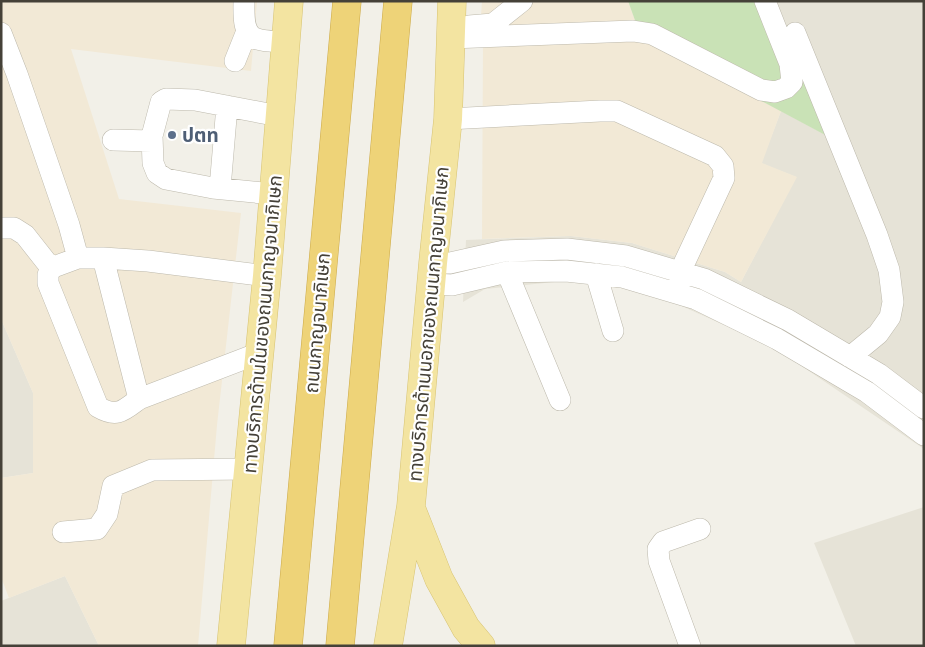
<svg xmlns="http://www.w3.org/2000/svg" width="925" height="647" viewBox="0 0 925 647" font-family="Signika,'Noto Sans Thai',sans-serif">
	<style>
		.residential { fill: #e6e3d7 }
		.commercial { fill: #f2e9d6 }
		.green { fill: #c9e2b6 }
		.lines { fill: none; stroke-linecap: round; stroke-linejoin: round }
		.minor-casing { stroke: #bdb9ac; stroke-width: 22 }
		.major-casing { stroke: #d7c372; stroke-width: 29 }
		.highway-casing { stroke: #ccaa49; stroke-width: 29 }
		.minor { stroke: #fff; stroke-width: 21 }
		.major { stroke: #f3e4a1; stroke-width: 28 }
		.highway { stroke: #eed378; stroke-width: 28 }
		.service-dot { fill: #5c6f8a; stroke: #fff; stroke-width: 2 }
		.labels { text-anchor: middle; stroke-width: 4.5; stroke-linejoin: round; paint-order: stroke }
		.service-label { font-size: 19px; font-weight: bold; fill: #4e5e75; stroke: #fff; text-anchor: start }
		.street-label { font-size: 19px; fill: #454138; stroke: #fff }
	</style>
	<rect width="100%" height="100%" fill="#f2f0e8"/>
	<path class="residential" d="M771,1H924V449L775,348L675,303L625,286L564,281L485,289L463,302L466,240L571,236L632,243L725,272L741,282L796,177L761,163L781,111L828,136Z
		M1,319L33,393V473L1,478Z
		M924,507V646H856L814,543Z
		M65,576L99,646H1V601Z"/>
	<path class="commercial" d="M1,1H257L251,71L71,49L119,199L241,213L217,425L198,646H99L65,576L9,598L1,577V478L33,473V393L1,319Z
		M482,1H628L637,26L480,30Z
		M641,37L781,111L762,163L797,177L741,282L725,272L632,243L571,236L482,239L483,40Z"/>
	<path class="green" d="M628,1H771L829,137L641,37Z"/>
	<g class="lines">
		<g class="minor-casing">
			<path id="minor" d="M244,1C244,14 242,35 257,39C266,42 276,41 285,42
				M469,26L493,24L522,1
				M1,33L17,74L69,225L78,258
				M795,33L877,235L889,270L893,302L890,317L878,334L850,357
				M451,38L633,31L652,34L761,90L775,92L786,88L792,82L790,64L765,1
				M235,61L247,31
				M448,119L600,111H617L715,156L723,166L724,178L680,272L677,285
				M113,140L152,141
				M220,188L227,106
				M273,194L213,188L166,179L157,173L153,163L152,136L161,102L166,99L195,100L279,116
				M1,228H14L25,235L51,268
				M103,258L139,399
				M433,263H450L504,251L567,249L626,256L680,272L704,279L788,320L879,374L924,408
				M507,272L560,400
				M596,274L613,331
				M432,284L452,285L507,272L566,271L622,277L696,299L777,339L867,392L924,435
				M259,353L139,399C123,411 117,418 98,407L48,283V275L51,268L78,258H103L148,261L267,276
				M63,532L97,529L107,514L113,486L152,470L249,469
				M690,646L659,561L658,549L663,542L700,529"/>
		</g>
		<g class="major-casing">
			<path id="major" d="M411,508L439,579L466,628L481,646
				M231,646L267,276L289,1
				M388,646L411,506L433,263L448,119L452,1"/>
		</g>
		<g class="highway-casing">
			<path id="highway" d="M288,646L347,1
				M340,646L398,1"/>
		</g>
		<use href="#minor" class="minor"/>
		<use href="#major" class="major"/>
		<use href="#highway" class="highway"/>
	</g>
	<circle class="service-dot" cx="172" cy="135" r="5"/>
	<g class="labels">
		<g class="service-label">
			<text x="182" y="142">ปตท</text>
		</g>
		<g class="street-label">
			<text transform="translate(317 323) rotate(-85)" y="7">ถนนกาญจนาภิเษก</text>
			<text transform="translate(262 324) rotate(-85)" y="7">ทางบริการด้านในของถนนกาญจนาภิเษก</text>
			<text transform="translate(428 324) rotate(-85)" y="7">ทางบริการด้านนอกของถนนกาญจนาภิเษก</text>
		</g>
	</g>
	<rect width="925" height="647" fill="none" stroke="#454138" stroke-width="5"/>
</svg>
